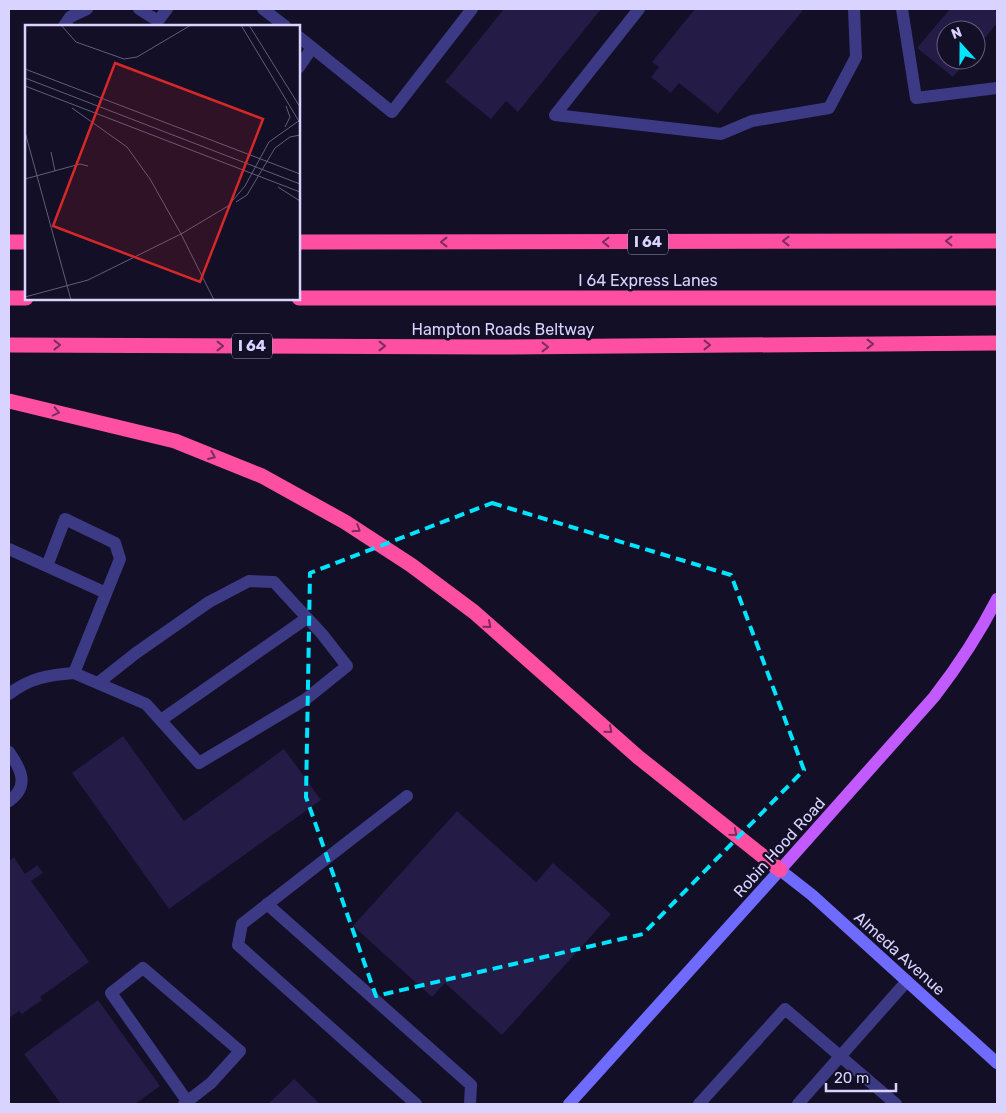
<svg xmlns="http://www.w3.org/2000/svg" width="1006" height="1113" viewBox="0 0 1006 1113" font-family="Rubik,sans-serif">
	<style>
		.building { fill: #241b47 }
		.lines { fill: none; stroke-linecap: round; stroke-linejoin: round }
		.lane { stroke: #3d3a85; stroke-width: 12 }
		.street { stroke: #3d3a85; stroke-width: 12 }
		.secondary { stroke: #6f6bff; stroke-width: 12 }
		.primary { stroke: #c25bff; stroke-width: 12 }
		.highway { stroke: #ff4fa3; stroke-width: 15 }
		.oneway { stroke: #7d2c5e }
		.marked { fill: none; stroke: #00e5ff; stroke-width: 4; stroke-dasharray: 10 6; stroke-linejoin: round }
		.labels { text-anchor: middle; stroke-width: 5; stroke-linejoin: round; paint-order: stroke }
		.shield { fill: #130f26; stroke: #9e99be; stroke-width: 1 }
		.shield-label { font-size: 15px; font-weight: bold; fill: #d9d4ff }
		.street-label { font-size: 16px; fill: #d9d4ff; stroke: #130f26 }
		.inset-road { fill: none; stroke: #625e7d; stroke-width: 1 }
		.view { fill: #d62828; fill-opacity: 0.15; stroke: #d62828; stroke-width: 2.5 }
		.inset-edge { fill: none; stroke: #d9d4ff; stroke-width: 2.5 }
	</style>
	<rect width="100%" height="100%" fill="#130f26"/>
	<path class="building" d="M504,9H601L518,112L506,101L491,119L445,82Z
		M695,9H804L718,114L679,83L671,93L651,77L659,67L652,62Z
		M950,9H993L997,12V23L976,49V30H946V60H967L953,77L917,48Z
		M123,736L184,821L284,749L321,800L169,909L72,773Z
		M457,811L536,882L553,863L611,914L502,1035L445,983L432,997L353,926Z
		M14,857L25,874L37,865L43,873L31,881L89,962L40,997L42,1000L22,1014L19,1011L9,1018V861Z
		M98,1000L160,1086L135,1104H61L24,1054Z
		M294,1079L320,1104H268Z"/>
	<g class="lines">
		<path class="lane" d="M139,9L158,21L167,9
			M263,9L285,26
			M639,9L555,115L721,134L752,121L829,108L856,57L854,9
			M902,9L916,98L997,88
			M64,26L70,17L87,9
			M299,37L392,112L472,9
			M299,67L312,48
			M9,549L106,593
			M47,566L65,519L115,543L120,559L74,673L146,704L199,763L306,699L347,666L322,634L274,582L249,581L209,602L136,653L98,683
			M161,720L307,618
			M9,752C21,769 30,786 9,801
			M407,796L242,924L238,945L416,1104
			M267,904L471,1085L470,1104
			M184,1104L211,1083L240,1051L143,968L111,993L187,1101
			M699,1104L785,1009L896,1104
			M798,1104L907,981"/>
		<path class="street" d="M9,694C30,678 48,675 74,673"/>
		<path class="secondary" d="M569,1104L780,870L812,895L997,1063"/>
		<path class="primary" d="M780,870L934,697C958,666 979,634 997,599"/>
		<path class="highway" d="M9,242H26
			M299,242L997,241
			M9,298H26
			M299,298H997
			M9,345L496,347L997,343
			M9,401L175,441L262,476L345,522L411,565L474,612L638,757L780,870"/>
	</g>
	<defs><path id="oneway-chevron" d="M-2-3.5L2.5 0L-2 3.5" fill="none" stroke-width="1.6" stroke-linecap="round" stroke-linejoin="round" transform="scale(1.25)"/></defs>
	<g class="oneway">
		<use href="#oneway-chevron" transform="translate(786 241) rotate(180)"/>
		<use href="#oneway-chevron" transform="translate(949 241) rotate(180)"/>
		<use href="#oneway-chevron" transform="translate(444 242) rotate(180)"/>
		<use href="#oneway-chevron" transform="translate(606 242) rotate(180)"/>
		<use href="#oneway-chevron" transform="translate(870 344)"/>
		<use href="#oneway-chevron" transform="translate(57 345)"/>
		<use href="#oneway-chevron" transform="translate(707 345)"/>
		<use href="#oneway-chevron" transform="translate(220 346)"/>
		<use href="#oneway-chevron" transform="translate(382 346)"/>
		<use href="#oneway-chevron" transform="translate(545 347)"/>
		<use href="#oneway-chevron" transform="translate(56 412) rotate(13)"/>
		<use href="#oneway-chevron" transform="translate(212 456) rotate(23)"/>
		<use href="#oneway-chevron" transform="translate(357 529) rotate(33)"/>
		<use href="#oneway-chevron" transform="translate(488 625) rotate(41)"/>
		<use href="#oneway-chevron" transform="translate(609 730) rotate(41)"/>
		<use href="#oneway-chevron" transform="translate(734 833) rotate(39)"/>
	</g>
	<path class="marked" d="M492,503L731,575L804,770L643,934L376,996L306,797L310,573Z"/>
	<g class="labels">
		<g class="shield">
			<rect x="628" y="229.5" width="40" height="25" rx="4"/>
			<rect x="232" y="333.5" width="40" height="25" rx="4"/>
		</g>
		<g class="shield-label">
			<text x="648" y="247">I 64</text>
			<text x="252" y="351">I 64</text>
		</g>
		<g class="street-label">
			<text x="648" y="286">I 64 Express Lanes</text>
			<text x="503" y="335">Hampton Roads Beltway</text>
			<text transform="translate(779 847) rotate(-48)" y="6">Robin Hood Road</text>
			<text transform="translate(900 953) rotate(42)" y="6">Almeda Avenue</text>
		</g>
	</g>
	<g transform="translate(25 25)">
		<rect width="275" height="275" fill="#130f26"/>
		<path class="inset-road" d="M36,0L51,17L99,34L112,32L166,0M216,0L275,98M224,0L275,82M0,44L275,149M0,53L275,159M0,61L275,167M47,83L102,122L125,154L156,209M260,102L265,92L261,81M0,107L46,275M26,127L30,146M0,154L55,139L63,141M253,162L275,176M211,177L222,170L250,123L265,112L275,110M156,209L203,181L220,161L244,117L275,95M0,272L63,255L156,209L189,275"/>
		<path class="view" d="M90,38L238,94L175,257L28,201Z"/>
		<rect width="275" height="275" class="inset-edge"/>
	</g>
	<rect width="1006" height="1113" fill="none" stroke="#d9d4ff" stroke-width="20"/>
	<g transform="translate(961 45) rotate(339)"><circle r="24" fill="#130f26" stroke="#625e7d"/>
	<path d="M0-4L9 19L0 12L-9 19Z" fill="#00e5ff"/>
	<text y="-8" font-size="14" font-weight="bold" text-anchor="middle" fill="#d9d4ff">N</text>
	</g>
	<path d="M826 1083v8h70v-8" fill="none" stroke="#d9d4ff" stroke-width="2.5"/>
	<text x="834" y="1083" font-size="15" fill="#d9d4ff" stroke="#130f26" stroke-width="4" paint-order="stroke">20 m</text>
</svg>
